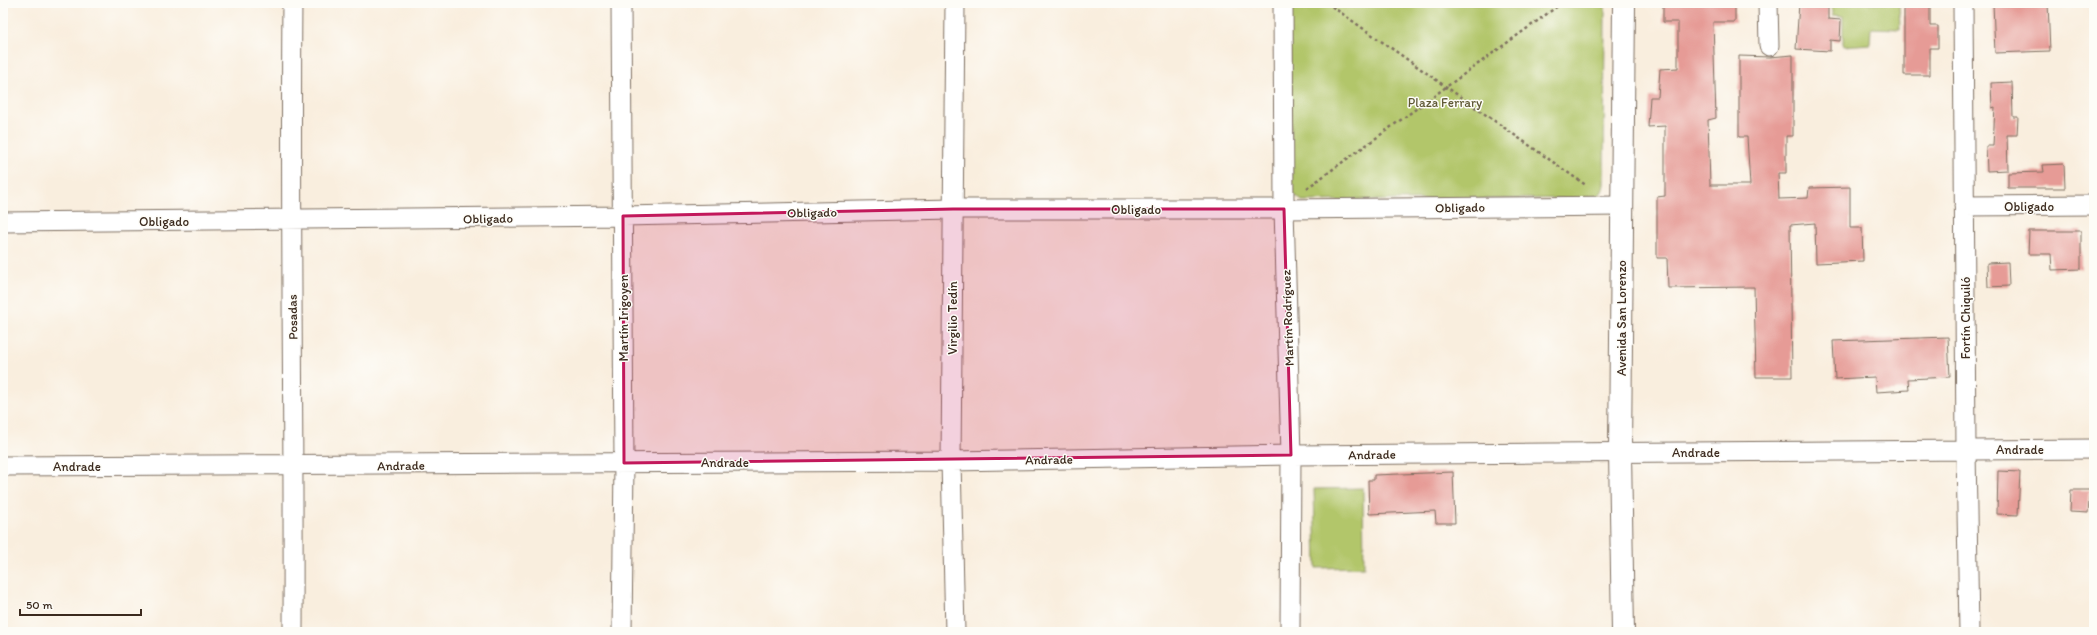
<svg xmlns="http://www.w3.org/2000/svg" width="2097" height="635" viewBox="0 0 2097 635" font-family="Itim,sans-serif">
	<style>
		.green { fill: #b2c66a; stroke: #767844 }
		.building { fill: #e69b96 }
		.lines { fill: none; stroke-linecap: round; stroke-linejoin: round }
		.minor-casing { stroke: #7e6f61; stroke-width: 21 }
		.major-casing { stroke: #7e6f61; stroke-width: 24 }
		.path { stroke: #7e6f61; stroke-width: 2.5; stroke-dasharray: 3 3; stroke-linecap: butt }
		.minor { stroke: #fff; stroke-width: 19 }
		.major { stroke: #fff; stroke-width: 22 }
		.marked { fill: #c2185b; fill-opacity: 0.2; stroke: #c2185b; stroke-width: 3; stroke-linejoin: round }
		.labels { text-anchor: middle; stroke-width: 3; stroke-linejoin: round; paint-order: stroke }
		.park-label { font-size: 13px; fill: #5f5935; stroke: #fdfcf7 }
		.street-label { font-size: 13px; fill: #3b2a1e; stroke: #fdfcf7 }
	</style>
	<rect width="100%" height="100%" fill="#fdfcf7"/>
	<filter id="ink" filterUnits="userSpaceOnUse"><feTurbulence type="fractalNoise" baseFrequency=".025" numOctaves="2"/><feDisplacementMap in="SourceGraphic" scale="8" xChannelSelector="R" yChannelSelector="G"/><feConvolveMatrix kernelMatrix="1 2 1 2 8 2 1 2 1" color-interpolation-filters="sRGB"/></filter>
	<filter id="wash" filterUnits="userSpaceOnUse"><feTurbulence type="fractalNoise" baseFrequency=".012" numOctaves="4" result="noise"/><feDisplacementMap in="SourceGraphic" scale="16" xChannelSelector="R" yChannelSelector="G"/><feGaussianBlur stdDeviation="0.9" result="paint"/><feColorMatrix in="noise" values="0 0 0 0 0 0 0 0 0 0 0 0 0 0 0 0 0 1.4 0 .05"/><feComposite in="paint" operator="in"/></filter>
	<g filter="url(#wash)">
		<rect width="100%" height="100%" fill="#f9eede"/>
		<path class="green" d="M1289,3H1605L1604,184C1603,191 1601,195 1594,198L1302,201L1292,193Z
			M1832,3H1899L1900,29L1871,28L1870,44L1843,46V16L1832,15Z
			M1363,488L1364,567L1316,568L1314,489Z"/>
		<g id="blocks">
			<path class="building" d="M1663,3H1735V22H1713L1716,118L1708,120L1710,185H1750L1747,137H1739V56L1770,57L1793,55V136H1786V173H1778L1779,199L1808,198L1809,188L1850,187V228H1862L1863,261L1816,263L1815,223L1790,225L1792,377H1756L1754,287L1668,288L1667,258H1657V197L1665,196V126L1648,127L1650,97H1658L1660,69L1678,68V22H1663Z
				M1799,3L1828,4V19L1841,20L1840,41L1830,40V51L1796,49Z
				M1904,3H1930V26H1938V48H1930V75H1904Z
				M1993,3H2048L2050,51L1995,53Z
				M2012,82L2013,117H2018L2017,135H2007L2008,170L1987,171L1986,146H1993L1995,107L1992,108L1991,83Z
				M2064,164L2065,188H2008V173L2044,172L2043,165Z
				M2029,231H2081V269L2052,270L2051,254H2028Z
				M2008,262L2009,286L1988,287L1987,263Z
				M1948,337L1950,377L1908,379L1909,390L1876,392L1875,377L1835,379L1833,341Z
				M1998,471L2020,472L2018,515L1997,514Z
				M1453,472L1455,523H1436L1435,511L1369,514L1368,480H1374V475Z
				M2071,490H2090L2088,513L2070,512Z"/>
		</g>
	</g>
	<g filter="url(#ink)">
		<use href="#blocks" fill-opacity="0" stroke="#7e6f61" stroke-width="1"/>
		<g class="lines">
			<g class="minor-casing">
				<path id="minor" d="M292,3C290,213 294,422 293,632
					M621,3L624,463L622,632
					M955,3L951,461L955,632
					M1283,3L1284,209L1291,455L1290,632
					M1768,3L1769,46
					M1963,3L1966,450L1969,632
					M1964,206L2094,205
					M3,222L623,216L953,209H1284L1621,206
					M3,466L951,461L1291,455L2094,449"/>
			</g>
			<g class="major-casing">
				<path id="major" d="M1623,632L1620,452L1624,3"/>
			</g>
			<path class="path" d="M1327,3L1587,186
				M1307,188L1562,3"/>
			<use href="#minor" class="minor"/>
			<use href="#major" class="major"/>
		</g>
	</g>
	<path class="marked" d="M953,209H1284L1291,455L624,463L623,216Z"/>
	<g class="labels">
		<g class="park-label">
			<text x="1445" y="107">Plaza Ferrary</text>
		</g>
		<g class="street-label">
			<text x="2029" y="211">Obligado</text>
			<text transform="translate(1460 207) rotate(-1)" y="5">Obligado</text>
			<text x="1136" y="214">Obligado</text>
			<text transform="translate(812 212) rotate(-1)" y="5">Obligado</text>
			<text transform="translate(488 218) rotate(-1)" y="5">Obligado</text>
			<text x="164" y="226">Obligado</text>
			<text transform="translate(292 317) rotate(-91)" y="5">Posadas</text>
			<text transform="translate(623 318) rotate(-90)" y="5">Martín Irigoyen</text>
			<text transform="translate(952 318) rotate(-90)" y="5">Virgilio Tedín</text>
			<text transform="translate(1287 318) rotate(-92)" y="5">Martín Rodríguez</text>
			<text transform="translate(1621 318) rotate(-90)" y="5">Avenida San Lorenzo</text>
			<text transform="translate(1965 318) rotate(-90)" y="5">Fortín Chiquiló</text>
			<text x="2020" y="454">Andrade</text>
			<text x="1696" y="457">Andrade</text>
			<text transform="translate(1372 454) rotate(-1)" y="5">Andrade</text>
			<text transform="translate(1049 459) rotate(-1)" y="5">Andrade</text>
			<text x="725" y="467">Andrade</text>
			<text transform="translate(401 465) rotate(-1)" y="5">Andrade</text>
			<text x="77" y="471">Andrade</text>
		</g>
	</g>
	<rect width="2097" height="635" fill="none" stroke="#fdfcf7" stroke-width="16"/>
	<path d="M20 609v6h121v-6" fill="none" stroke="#3b2a1e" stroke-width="2"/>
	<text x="26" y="609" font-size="12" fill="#3b2a1e" stroke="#fdfcf7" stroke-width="3" paint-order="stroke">50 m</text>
</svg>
